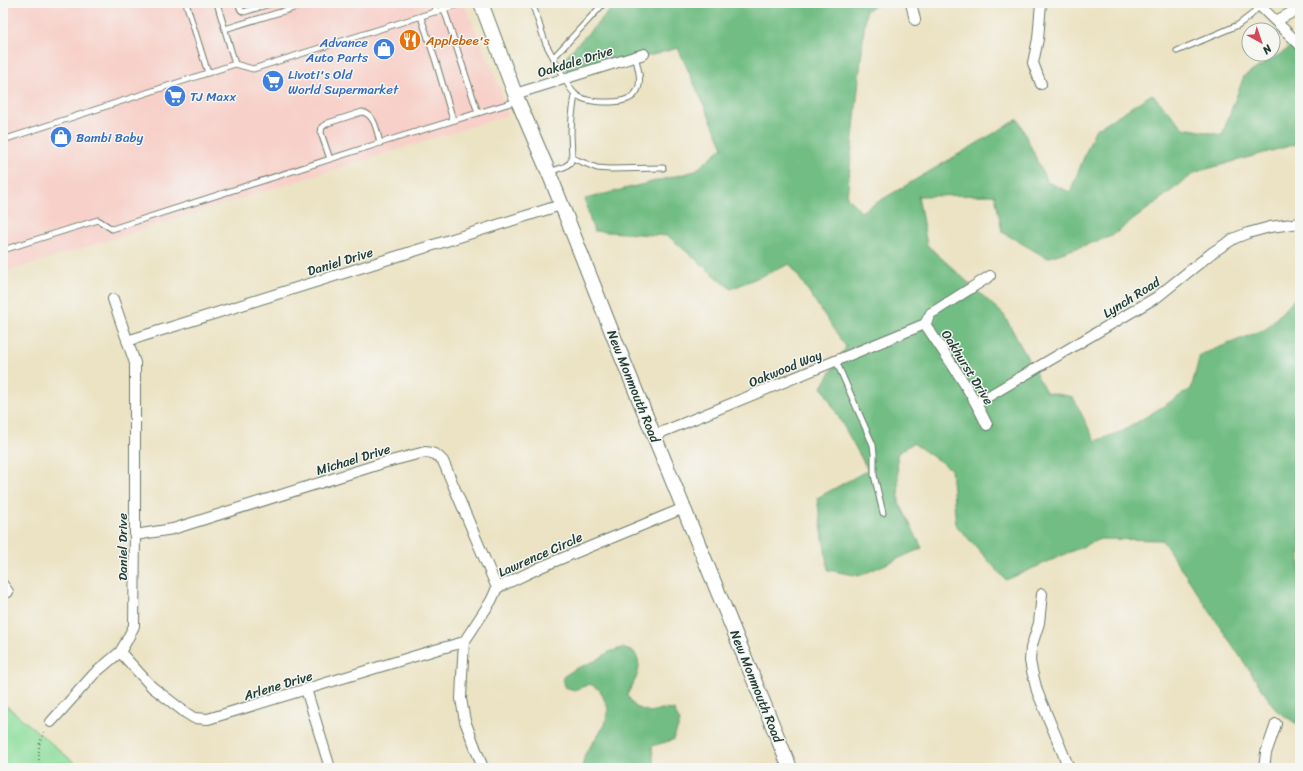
<svg xmlns="http://www.w3.org/2000/svg" width="1303" height="771" viewBox="0 0 1303 771" font-family="Sriracha,sans-serif">
	<style>
		.built { fill: #f7d0c9 }
		.green { fill: #8ede9d; stroke: #568e68 }
		.forest { fill: #72bd84; stroke: #487d5c }
		.lines { fill: none; stroke-linecap: round; stroke-linejoin: round }
		.service-casing { stroke: #677766; stroke-width: 7 }
		.minor-casing { stroke: #677766; stroke-width: 12 }
		.secondary-casing { stroke: #677766; stroke-width: 16 }
		.path { stroke: #677766; stroke-width: 2; stroke-dasharray: 1 3; stroke-linecap: butt }
		.service { stroke: #fff; stroke-width: 5 }
		.minor { stroke: #fff; stroke-width: 10 }
		.secondary { stroke: #fff; stroke-width: 14 }
		.labels { text-anchor: middle; stroke-width: 3; stroke-linejoin: round; paint-order: stroke }
		.food-label { font-size: 13px; fill: #c56008; stroke: #f6f6f2; text-anchor: start }
		.shop-label { font-size: 13px; fill: #366cbe; stroke: #f6f6f2; text-anchor: start }
		.street-label { font-size: 13px; fill: #1f3d34; stroke: #f6f6f2 }
	</style>
	<rect width="100%" height="100%" fill="#f6f6f2"/>
	<filter id="ink" filterUnits="userSpaceOnUse"><feTurbulence type="fractalNoise" baseFrequency=".025" numOctaves="2"/><feDisplacementMap in="SourceGraphic" scale="8" xChannelSelector="R" yChannelSelector="G"/><feConvolveMatrix kernelMatrix="1 2 1 2 8 2 1 2 1" color-interpolation-filters="sRGB"/></filter>
	<filter id="wash" filterUnits="userSpaceOnUse"><feTurbulence type="fractalNoise" baseFrequency=".012" numOctaves="4" result="noise"/><feDisplacementMap in="SourceGraphic" scale="16" xChannelSelector="R" yChannelSelector="G"/><feGaussianBlur stdDeviation="0.9" result="paint"/><feColorMatrix in="noise" values="0 0 0 0 0 0 0 0 0 0 0 0 0 0 0 0 0 1.4 0 .05"/><feComposite in="paint" operator="in"/></filter>
	<g filter="url(#wash)">
		<rect width="100%" height="100%" fill="#ece3c4"/>
		<path class="built" d="M3,3H464L501,90V96L509,115L3,273Z"/>
		<path class="green" d="M3,703L81,768H3Z"/>
		<path class="forest" d="M617,3H883L866,10L847,197L861,212L1018,119L1047,182L1070,192L1095,130L1152,94L1184,128L1222,135L1244,76L1285,51L1300,36V143L1196,172L1112,236L1047,258L1002,232L995,195L918,196L927,245L1004,315L1046,392L1073,397L1095,441L1123,431L1191,389L1200,355L1266,329L1297,296L1300,299V726L1276,710L1162,540L1100,539L1006,580L956,525L951,469L913,443L897,454L899,502L922,548L859,576L828,570L817,498L868,470L822,387L846,347L790,264L731,289L668,236L594,231L591,223L585,199L695,171L723,147L678,48L567,78L565,57Z
			M622,648L634,652C645,669 635,679 627,695L635,707L650,712L662,709L674,710L680,722L673,740L652,746L654,768H582L585,754L605,725L608,708L600,690L590,684L574,690L565,687L563,677L575,669L597,660L609,652Z"/>
	</g>
	<g filter="url(#ink)">
		<g class="lines">
			<g class="service-casing">
				<path id="service" d="M186,3L208,73
					M238,3L241,10L244,12L273,3
					M433,3L436,12
					M532,3C537,16 541,31 546,44C550,52 555,60 559,68C563,75 569,89 575,94C586,104 624,105 634,95C644,85 638,68 635,56
					M444,9L478,113
					M421,17L436,62L453,120
					M225,29L310,3
					M1177,51L1238,25L1251,15L1260,5
					M554,57L604,3
					M235,64L253,69L463,3
					M3,140L235,64L217,3
					M572,158L597,168L609,169L663,168
					M330,159L321,133L322,127L328,123L362,112C375,114 377,132 380,143
					M549,172L564,167L570,163L572,158L571,133L572,116L575,94
					M3,250L98,220L112,229L380,143L517,101
					M836,361L873,445L874,454V475L883,513"/>
			</g>
			<g class="minor-casing">
				<path id="minor" d="M911,3L915,20
					M1041,3L1038,39L1033,63L1041,84
					M1257,3L1300,45
					M1276,21L1300,8
					M515,94L644,54
					M925,324C947,357 970,389 987,425
					M925,324L931,313L935,311L990,276
					M127,341L561,205
					M977,403L1157,297L1213,252L1235,238L1248,233L1270,227L1300,223
					M655,435L925,324
					M135,535L173,529L383,463L425,452C433,452 438,455 443,461L497,588
					M3,585L8,592
					M1042,594L1039,623L1031,648L1030,661L1032,671L1037,691L1069,768
					M120,652L152,687L186,713L194,718L208,719L435,650L464,642
					M306,689L330,768
					M51,722L94,674L120,652L126,642L134,626L135,535V363L113,299
					M483,768L465,721L461,699L462,676L464,642L491,601L497,588L541,567L684,508
					M1264,768L1266,753L1276,724"/>
			</g>
			<g class="secondary-casing">
				<path id="secondary" d="M481,3L515,94L551,178L619,350L790,768"/>
			</g>
			<path class="path" d="M39,768V745L45,730"/>
			<use href="#service" class="service"/>
			<use href="#minor" class="minor"/>
			<use href="#secondary" class="secondary"/>
		</g>
	</g>
	<defs>
		<g id="restaurant-disc" transform="scale(1.15)"><circle r="9.5" fill="#e8710a" stroke="#f6f6f2"/><path d="M-5-6h1v4h1v-4h1v4h1v-4h1v5L-1.5 .5V6h-2V.5L-5-1ZM5-6V6H3V1.5H1.5Q1.5-4 5-6Z" fill="#fff"/></g>
		<g id="shop-disc" transform="scale(1.15)"><circle r="9.5" fill="#3f7fe0" stroke="#f6f6f2"/><path d="M-5-2.5h2.3a2.7 3.5 0 0 1 5.4 0H5L5.5 6h-11ZM-1.5-2.5h3a1.5 2.3 0 0 0-3 0Z" fill="#fff"/></g>
		<g id="supermarket-disc" transform="scale(1.15)"><circle r="9.5" fill="#3f7fe0" stroke="#f6f6f2"/><path d="M-6-5.5h2.5l.6 2H6L4.5 2H-2.5L-4.4-4H-6ZM-1.5 3.2a1.3 1.3 0 1 0 .1 0ZM3 3.2a1.3 1.3 0 1 0 .1 0Z" fill="#fff"/></g>
	</defs>
	<g fill-rule="evenodd">
		<use href="#restaurant-disc" x="410" y="40"/>
		<use href="#shop-disc" x="384" y="49"/>
		<use href="#supermarket-disc" x="273" y="81"/>
		<use href="#supermarket-disc" x="175" y="96"/>
		<use href="#shop-disc" x="61" y="137"/>
	</g>
	<g class="labels">
		<g class="food-label">
			<text x="426" y="45">Applebee's</text>
		</g>
		<g class="shop-label">
			<text x="368" y="47" text-anchor="end">Advance<tspan x="368" dy="15">Auto Parts</tspan></text>
			<text x="288" y="79">Livoti's Old<tspan x="288" dy="15">World Supermarket</tspan></text>
			<text x="190" y="101">TJ Maxx</text>
			<text x="76" y="142">Bambi Baby</text>
		</g>
		<g class="street-label">
			<text transform="translate(575 61) rotate(-17)" y="5">Oakdale Drive</text>
			<text transform="translate(340 261) rotate(-17)" y="5">Daniel Drive</text>
			<text transform="translate(1131 297) rotate(-32)" y="5">Lynch Road</text>
			<text transform="translate(968 367) rotate(58)" y="5">Oakhurst Drive</text>
			<text transform="translate(785 368) rotate(-22)" y="5">Oakwood Way</text>
			<text transform="translate(634 386) rotate(68)" y="5">New Monmouth Road</text>
			<text transform="translate(353 459) rotate(-17)" y="5">Michael Drive</text>
			<text transform="translate(122 547) rotate(-90)" y="5">Daniel Drive</text>
			<text transform="translate(540 554) rotate(-24)" y="5">Lawrence Circle</text>
			<text transform="translate(278 685) rotate(-17)" y="5">Arlene Drive</text>
			<text transform="translate(757 686) rotate(68)" y="5">New Monmouth Road</text>
		</g>
	</g>
	<rect width="1303" height="771" fill="none" stroke="#f6f6f2" stroke-width="16"/>
	<g transform="translate(1261 42) rotate(140)"><circle r="19" fill="#f6f6f2" stroke="#a0aca6"/>
	<path d="M0-3L7 15L0 10L-7 15Z" fill="#d1495b"/>
	<text y="-6" font-size="11" font-weight="bold" text-anchor="middle" fill="#1f3d34">N</text>
	</g>
</svg>
